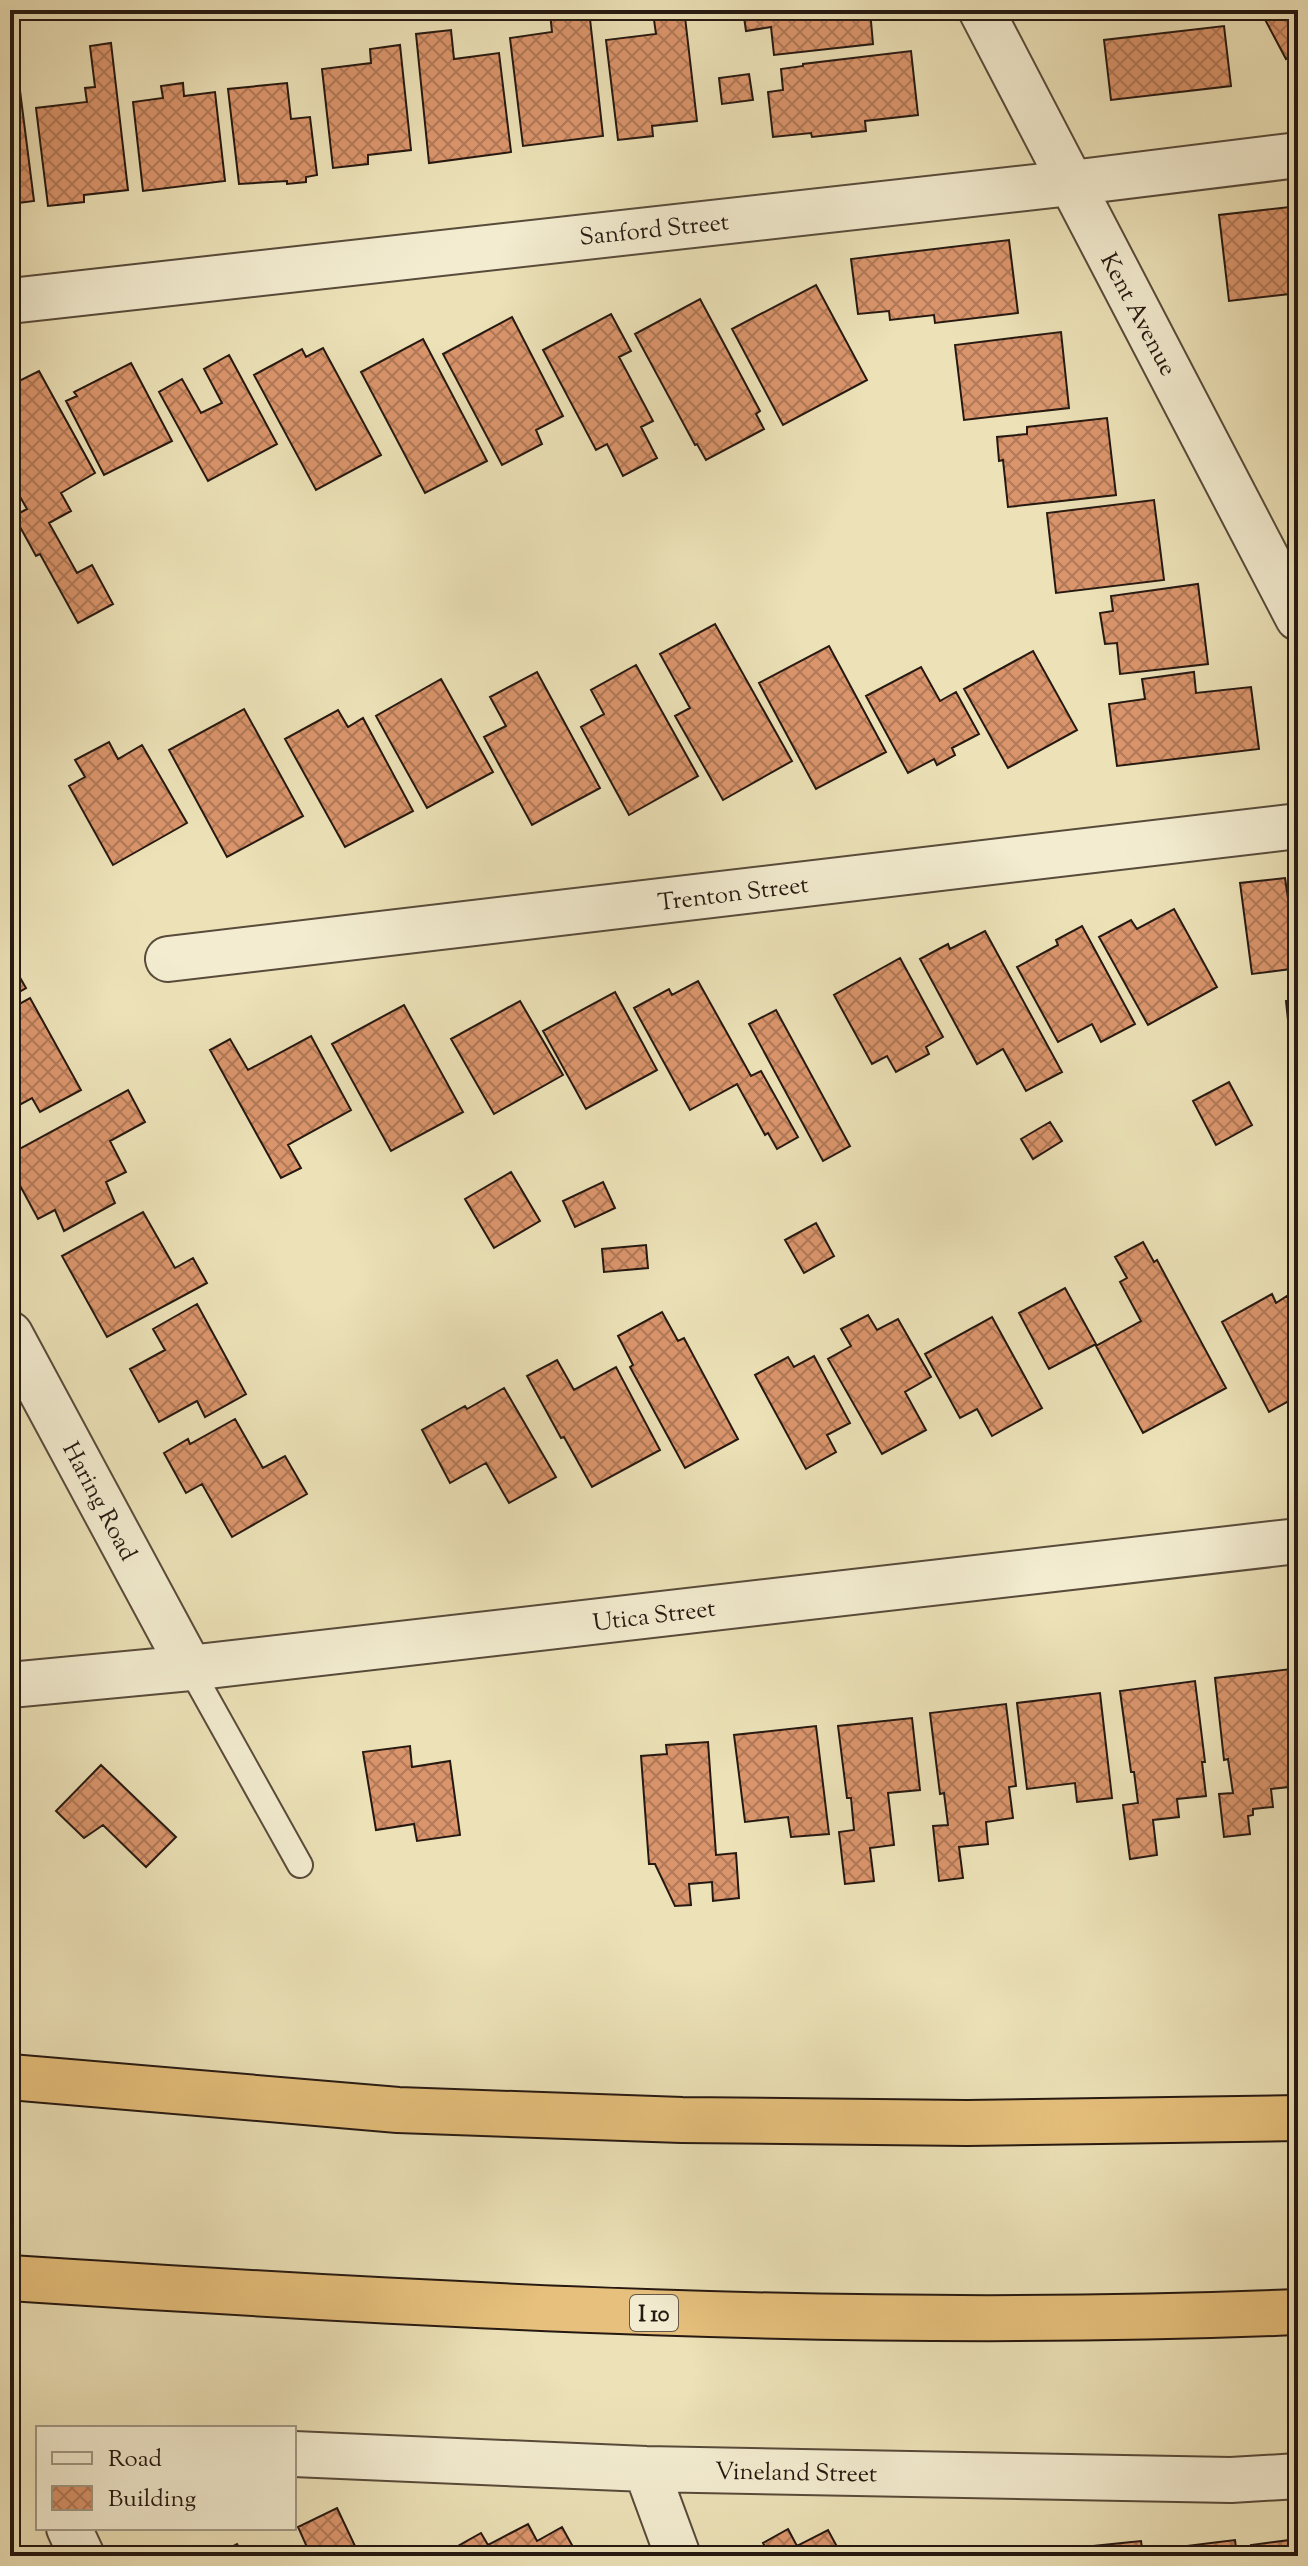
<svg xmlns="http://www.w3.org/2000/svg" width="1308" height="2566" viewBox="0 0 1308 2566" font-family="'Sorts Mill Goudy',serif">
	<style>
		.building { fill: url(#building-cross-hatch); stroke: #261911; stroke-width: 2 }
		.lines { fill: none; stroke-linecap: round; stroke-linejoin: round }
		.service-casing { stroke: #584b3a; stroke-width: 28 }
		.minor-casing { stroke: #584b3a; stroke-width: 48 }
		.motorway-casing { stroke: #261911; stroke-width: 48 }
		.service { stroke: #f3ecd0; stroke-width: 24 }
		.minor { stroke: #f3ecd0; stroke-width: 44 }
		.motorway { stroke: #e6c07c; stroke-width: 44 }
		.labels { text-anchor: middle; stroke-width: 6; stroke-linejoin: round; paint-order: stroke }
		.shield { fill: #f3ecd0; stroke: #64584a; stroke-width: 2 }
		.shield-label { font-size: 22px; font-weight: bold; fill: #261911 }
		.street-label { font-size: 24px; fill: #261911; stroke: #f3ecd0 }
	</style>
	<defs>
		<pattern id="building-cross-hatch" width="8" height="8" patternUnits="userSpaceOnUse" patternTransform="scale(2)"><rect width="8" height="8" fill="#db956c"/><path d="M0 0l8 8M0 8l8-8" fill="none" stroke="#b17957"/></pattern>
	</defs>
	<rect width="100%" height="100%" fill="#ece1b7"/>
	<filter id="stains"><feTurbulence type="fractalNoise" baseFrequency=".0025" numOctaves="4"/><feColorMatrix values="0 0 0 0 .2 0 0 0 0 .09 0 0 0 0 .02 0 0 0 .5 -.17"/></filter>
	<radialGradient id="worn" r=".72"><stop offset=".6" stop-color="#630" stop-opacity="0"/><stop offset="1" stop-color="#630" stop-opacity=".3"/></radialGradient>
	<path class="building" d="M576,10H589L603,136L523,146L510,38L552,32L550,13Z
		M743,10H870L873,44L774,55L771,27L746,31Z
		M1080,10H1149L1081,18Z
		M1260,10H1298V52L1286,59Z
		M685,17L697,121L652,126L653,136L618,140L606,40L656,34L654,20Z
		M1224,26L1231,86L1111,100L1104,40Z
		M451,30L454,59L499,53L511,152L429,163L416,34Z
		M111,43L128,190L84,195V202L48,206L36,108L87,102L85,88L95,87L90,46Z
		M400,45L411,150L368,155V164L333,168L322,69L371,63L370,49Z
		M911,51L918,115L865,121L866,131L812,137L811,133L773,137L768,92L783,90L781,69L803,66V64Z
		M749,74L753,100L722,104L719,78Z
		M18,75L34,201L10,204V76Z
		M183,83L184,96L215,92L225,181L143,191L133,102L163,98L161,86Z
		M287,83L291,119L310,117L317,175L306,177V182L287,184V181L239,184L228,89Z
		M1298,206V293L1229,301L1219,215Z
		M1009,240L1018,313L935,323L934,315L890,320L889,311L858,314L851,259Z
		M816,285L867,380L783,425L732,329Z
		M700,299L760,411L756,414L764,429L706,460L697,444L695,445L635,334Z
		M611,314L631,351L619,357L653,421L641,427L657,458L623,476L607,444L596,450L543,350Z
		M512,317L563,416L536,430L542,444L502,465L443,354Z
		M1061,332L1069,408L964,420L955,345Z
		M423,339L487,461L425,493L361,372Z
		M323,348L381,455L316,490L254,375L302,349L306,357Z
		M229,355L277,444L208,481L159,392L182,379L201,413L222,403L204,369Z
		M131,363L172,441L104,475L66,401L77,396L74,392Z
		M39,371L95,473L61,493L71,511L49,523L77,573L92,565L113,604L78,623L40,554L36,556L14,516L27,509L10,479V391L13,390L11,385Z
		M1107,418L1116,495L1008,507L1003,460L999,461L997,437L1027,434V427Z
		M1154,500L1164,580L1056,593L1047,513Z
		M1198,584L1208,664L1120,674L1117,643L1105,644L1100,613L1113,611L1111,596Z
		M715,624L792,761L723,800L675,716L690,708L660,654Z
		M829,646L886,752L816,789L759,683Z
		M1033,651L1077,730L1008,768L964,689Z
		M636,665L698,776L629,815L581,727L604,714L591,690Z
		M921,667L940,701L956,692L979,734L952,748L955,755L937,765L934,759L908,773L866,696Z
		M537,672L600,788L532,825L484,737L506,726L490,697Z
		M1194,672L1196,693L1251,687L1259,749L1117,766L1109,704L1145,699L1142,679Z
		M441,679L493,772L427,808L376,716Z
		M244,709L303,816L227,857L169,750Z
		M338,710L348,727L363,718L413,811L345,847L285,739Z
		M109,742L118,759L142,745L187,823L113,865L69,786L85,777L75,760Z
		M1285,878L1289,905L1298,904V968L1252,974L1240,883Z
		M1174,909L1217,987L1148,1025L1099,937L1131,920L1137,929Z
		M1082,926L1135,1024L1101,1042L1092,1024L1058,1042L1017,967L1058,945L1056,940Z
		M985,931L1062,1072L1026,1091L1003,1049L977,1064L920,959L948,944L950,949Z
		M900,958L943,1037L926,1047L929,1054L896,1072L887,1056L872,1064L834,995Z
		M10,960L26,988L10,997Z
		M698,981L751,1076L761,1071L798,1137L777,1149L768,1133L765,1135L737,1084L690,1110L634,1008L669,989L672,995Z
		M615,992L657,1070L586,1109L543,1031Z
		M30,998L81,1090L40,1112L32,1098L10,1110V1009Z
		M1298,999V1038L1290,1039L1286,1001Z
		M520,1001L563,1075L494,1114L451,1039Z
		M404,1005L463,1112L391,1151L332,1044Z
		M776,1010L850,1146L823,1161L749,1024Z
		M311,1036L351,1110L288,1145L301,1168L281,1178L210,1050L230,1039L248,1070Z
		M1229,1082L1252,1125L1216,1145L1193,1101Z
		M128,1090L145,1122L110,1141L126,1172L106,1182L115,1203L64,1231L55,1210L38,1219L10,1167V1154Z
		M1050,1122L1062,1141L1033,1159L1021,1139Z
		M511,1172L540,1221L494,1248L465,1199Z
		M603,1182L615,1208L575,1227L563,1201Z
		M143,1212L175,1268L193,1258L207,1283L107,1337L62,1256Z
		M816,1223L834,1256L804,1273L785,1240Z
		M1143,1242L1154,1262L1157,1260L1226,1388L1143,1433L1096,1346L1141,1321L1120,1282L1127,1278L1115,1257Z
		M646,1245L648,1268L604,1272L602,1249Z
		M1065,1288L1096,1344L1049,1369L1019,1313Z
		M1272,1294L1276,1303L1287,1296L1298,1316V1396L1269,1412L1222,1322Z
		M197,1304L246,1394L205,1417L197,1401L159,1422L130,1369L165,1350L153,1329Z
		M662,1312L678,1341L684,1338L738,1439L685,1468L630,1367L633,1365L618,1336Z
		M868,1315L877,1330L898,1319L931,1377L905,1392L926,1430L882,1454L828,1359L851,1346L841,1329Z
		M992,1317L1042,1408L992,1436L977,1409L960,1418L925,1354Z
		M814,1356L850,1423L827,1435L836,1452L806,1469L755,1375L788,1357L794,1367Z
		M557,1360L574,1390L616,1367L660,1450L592,1487L564,1437L561,1438L527,1376Z
		M504,1388L556,1477L509,1503L486,1463L450,1483L422,1430L465,1406L467,1409Z
		M235,1419L263,1468L285,1456L307,1494L232,1537L202,1484L186,1493L164,1453L188,1439L190,1444Z
		M1291,1669L1298,1733V1751H1296L1298,1786L1271,1789L1273,1807L1253,1809V1815L1248,1816L1250,1834L1224,1837L1219,1794L1233,1793L1228,1759L1224,1760L1215,1678Z
		M1195,1681L1205,1762H1202L1206,1796L1177,1799L1179,1817L1153,1820L1157,1855L1130,1859L1123,1805L1138,1803L1134,1772H1131L1120,1691Z
		M1100,1693L1112,1798L1077,1802L1075,1783L1027,1789L1017,1703Z
		M1006,1704L1016,1786L1009,1787L1013,1818L986,1822L988,1844L959,1847L963,1878L939,1881L933,1826L948,1825L944,1793L940,1794L930,1713Z
		M912,1718L920,1790L888,1793L894,1845L870,1848L874,1881L845,1884L839,1832L854,1830L851,1798H847L838,1726Z
		M816,1726L829,1834L791,1837L788,1817L745,1822L734,1735Z
		M708,1742L716,1855L736,1853L739,1898L713,1901L712,1882L689,1884L691,1905L675,1906L655,1864H649L641,1756L667,1754L666,1745Z
		M410,1746L412,1767L450,1761L460,1835L417,1841L414,1824L376,1830L363,1752Z
		M101,1765L176,1837L146,1867L103,1825L84,1838L56,1811Z
		M337,2508L355,2546L334,2556H311L298,2527Z
		M528,2524L537,2541L562,2527L578,2556H452L449,2551L481,2533L488,2545Z
		M788,2529L797,2546L828,2530L842,2556H770L763,2543Z
		M1298,2539V2556H1253L1251,2545Z
		M1235,2540L1237,2556H1155L1154,2550Z
		M1141,2541L1143,2556H1066L1065,2549Z
		M237,2544L244,2556H215Z"/>
	<g class="lines">
		<g class="service-casing">
			<path id="service" d="M190,1668L300,1865"/>
		</g>
		<g class="minor-casing">
			<path id="minor" d="M981,10L1298,618
				M10,301L1071,183L1298,155
				M168,959L1298,826
				M10,1334L190,1668
				M10,1685L190,1668L1298,1541
				M294,2454L646,2469L1231,2480L1298,2476
				M646,2469L678,2556
				M69,2528L82,2556"/>
		</g>
		<g class="motorway-casing">
			<path id="motorway" d="M10,2077L398,2110L682,2120L967,2123L1298,2118
				M10,2278C439,2306 868,2330 1298,2312"/>
		</g>
		<use href="#service" class="service"/>
		<use href="#minor" class="minor"/>
		<use href="#motorway" class="motorway"/>
	</g>
	<g class="labels">
		<rect class="shield" x="630" y="2295" width="48" height="36" rx="6"/>
		<g class="shield-label">
			<text x="654" y="2321">I 10</text>
		</g>
		<g class="street-label">
			<text transform="translate(654 229) rotate(-6)" y="8">Sanford Street</text>
			<text transform="translate(1139 314) rotate(62)" y="8">Kent Avenue</text>
			<text transform="translate(733 893) rotate(-7)" y="8">Trenton Street</text>
			<text transform="translate(100 1501) rotate(62)" y="8">Haring Road</text>
			<text transform="translate(654 1615) rotate(-7)" y="8">Utica Street</text>
			<text transform="translate(796 2472) rotate(1)" y="8">Vineland Street</text>
		</g>
	</g>
	<rect width="1308" height="2566" fill="none" stroke="#ece1b7" stroke-width="40"/>
	<rect x="12" y="12" width="1284" height="2542" fill="none" stroke="#261911" stroke-width="4"/>
	<rect x="20" y="20" width="1268" height="2526" fill="none" stroke="#261911" stroke-width="2"/>
	<rect x="36" y="2426" width="260" height="104" fill="#f3ecd0" stroke="#a19884" stroke-width="2"/>
	<rect x="52" y="2452" width="40" height="12" fill="#f3ecd0" stroke="#a19884" stroke-width="2"/>
	<text x="108" y="2466" font-size="24" fill="#261911">Road</text>
	<rect x="52" y="2486" width="40" height="24" fill="url(#building-cross-hatch)" stroke="#a19884" stroke-width="2"/>
	<text x="108" y="2506" font-size="24" fill="#261911">Building</text>
	<rect width="100%" height="100%" filter="url(#stains)"/>
	<rect width="100%" height="100%" fill="url(#worn)"/>
</svg>
